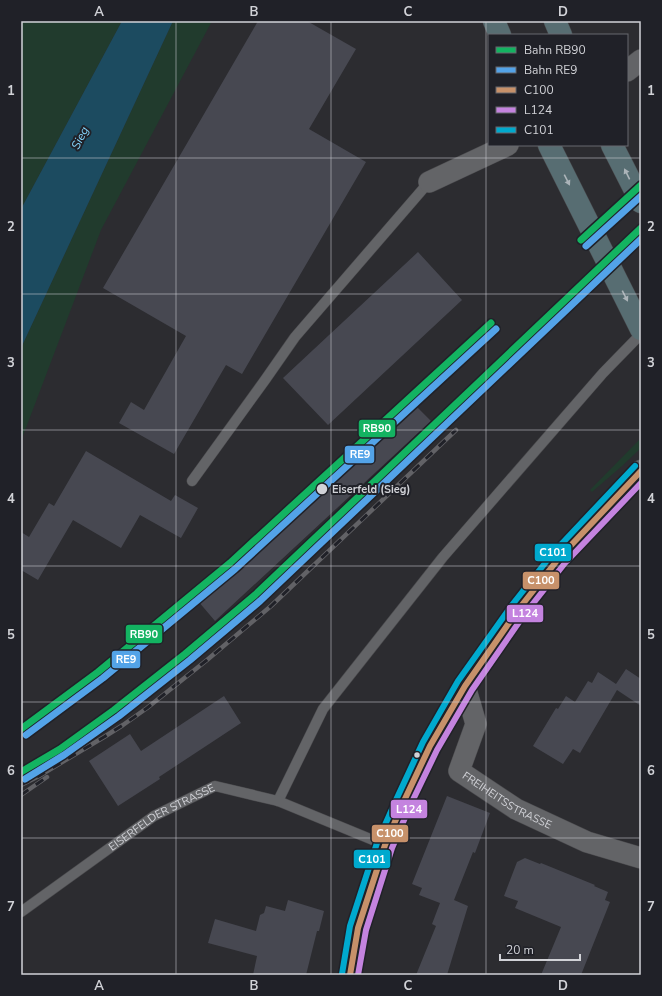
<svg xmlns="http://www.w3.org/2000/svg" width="662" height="996" viewBox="0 0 662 996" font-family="'Nunito Sans',sans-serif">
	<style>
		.green { fill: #213b2d }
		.water { fill: #1c4b60 }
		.building { fill: #474851 }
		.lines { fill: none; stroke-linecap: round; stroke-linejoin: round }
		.lane-casing { stroke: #4a4a4d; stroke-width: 11 }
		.street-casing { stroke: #4a4a4d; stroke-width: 22 }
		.secondary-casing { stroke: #4a4a4d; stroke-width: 23 }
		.highway-casing { stroke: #4a4a4d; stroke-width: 23 }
		.lane { stroke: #636467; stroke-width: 10 }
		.street { stroke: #636467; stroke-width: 21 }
		.secondary { stroke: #60676b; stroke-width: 22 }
		.highway { stroke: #576d72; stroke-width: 22 }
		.rail-casing { stroke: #626266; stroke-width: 4.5 }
		.rail { stroke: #202128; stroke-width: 3; stroke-dasharray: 9; stroke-linecap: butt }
		.bus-1-casing { stroke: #202128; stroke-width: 9 }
		.bus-2-casing { stroke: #202128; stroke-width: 9 }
		.bus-3-casing { stroke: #202128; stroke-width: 9 }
		.bus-1 { stroke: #c7916a; stroke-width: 6 }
		.bus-2 { stroke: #c483df; stroke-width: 6 }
		.bus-3 { stroke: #00a9ce; stroke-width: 6 }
		.rail-1-casing { stroke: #202128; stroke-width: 10 }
		.rail-2-casing { stroke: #202128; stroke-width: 10 }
		.rail-1 { stroke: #13b361; stroke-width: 7 }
		.rail-2 { stroke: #53a3e8; stroke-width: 7 }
		.oneway { fill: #acb4b9 }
		.grid { fill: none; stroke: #d1d2d7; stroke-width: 1; stroke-opacity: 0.55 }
		.stop-dot { fill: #d1d2d7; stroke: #202128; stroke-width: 1.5 }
		.labels { text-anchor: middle; stroke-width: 4; stroke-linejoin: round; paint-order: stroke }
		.stop-label { font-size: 11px; font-weight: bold; fill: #d1d2d7; stroke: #202128; text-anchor: start }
		.street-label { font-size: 11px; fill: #d1d2d7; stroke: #202128 }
		.water-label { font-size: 12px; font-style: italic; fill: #85d6fd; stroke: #202128 }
		.line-badge { stroke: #202128; stroke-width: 1.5 }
		.badge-label { font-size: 11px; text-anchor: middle; font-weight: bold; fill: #fff }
		.neatline { fill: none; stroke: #d1d2d7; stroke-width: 1.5 }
		.grid-label { font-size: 13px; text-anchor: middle; font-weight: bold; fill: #d1d2d7 }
	</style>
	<rect width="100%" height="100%" fill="#2c2c30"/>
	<path class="green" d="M21,21H122L21,209Z
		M173,21H212L101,230L21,441V348Z
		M641,438V448L622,466L592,492L590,490Z"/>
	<path class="water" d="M122,21H173L21,348V209Z"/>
	<path class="building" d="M258,21H307L356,49L309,129L366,162L242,374L226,365L174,454L119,423L131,402L144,410L186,336L103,288Z
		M418,252L462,300L328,425L283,378Z
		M416,406L431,421L215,621L198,601Z
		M86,451L171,501L175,495L198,508L181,538L140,515L121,548L73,520L38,580L21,570V532L29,537L49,503L54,506Z
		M626,669L641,679V706L617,690L580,753L573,749L563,764L533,746L556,708L558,709L566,696L575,702L588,681L592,683L598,672L616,684Z
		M224,696L241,723L159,777L160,779L118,806L89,761L130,734L141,751Z
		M447,796L490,813L475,853L473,852L454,900L468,906L447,975H416L436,926L432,924L440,903L419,895L422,888L412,884Z
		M525,858L540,864L541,863L595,885L594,886L608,892L605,900L610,902L581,975H541L561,927L515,908L518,901L504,896L517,862Z
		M288,900L324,911L319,931H317L306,975H253L257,956L208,943L215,919L256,931L260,915L264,913L266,906L285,911Z"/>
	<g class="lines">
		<g class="lane-casing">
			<g id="lane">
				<path d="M192,481L265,380L295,337L429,182"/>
				<path d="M278,801L323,709L443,557L603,373L641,334"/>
				<path id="s1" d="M21,912L154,816L215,786L278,801L385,845"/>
			</g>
		</g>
		<g class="street-casing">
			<g id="street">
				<path d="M627,71L641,60"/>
				<path d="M429,182L508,145"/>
				<path id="s2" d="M465,686L476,724L459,771L516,809L587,842L641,858"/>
			</g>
		</g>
		<g class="secondary-casing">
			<path id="secondary" d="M350,975L358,928L385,845L403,803L430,746L465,686L518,610L559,558L641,471"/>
		</g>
		<g class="highway-casing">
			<path id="highway" d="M494,21L500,35
				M555,21L561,35
				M549,145L641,329
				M612,145L641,202"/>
		</g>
		<use href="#lane" class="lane"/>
		<use href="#street" class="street"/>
		<use href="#secondary" class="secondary"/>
		<use href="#highway" class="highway"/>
		<g class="rail-casing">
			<path id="rail" d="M21,785L39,776L104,737L123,725L147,708L207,660L271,606L456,430
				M21,795L47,777"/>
		</g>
		<use href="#rail" class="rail"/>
		<g class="bus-1-casing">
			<path id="bus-1" d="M350,975L358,928L385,845L403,803L430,746L465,686L518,610L559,558L641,471"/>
		</g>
		<g class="bus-2-casing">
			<path id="bus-2" d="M358,975L366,930L392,848L410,806L437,750L472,690L524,615L565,563L641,483"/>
		</g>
		<g class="bus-3-casing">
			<path id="bus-3" d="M342,974L350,926L377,843L396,800L423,742L458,681L512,605L553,553L635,466"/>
		</g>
		<use href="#bus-1" class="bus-1"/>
		<use href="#bus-2" class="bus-2"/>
		<use href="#bus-3" class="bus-3"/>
		<g class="rail-1-casing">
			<path id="rail-1" d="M581,240L641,185
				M21,729L98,672L230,563L491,323
				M21,772L60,749L114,710L185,654L255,595L641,228"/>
		</g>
		<g class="rail-2-casing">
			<path id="rail-2" d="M586,246L641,196
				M26,735L103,678L235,569L496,329
				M25,779L64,755L119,716L190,660L260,601L641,239"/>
		</g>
		<use href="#rail-1" class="rail-1"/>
		<use href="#rail-2" class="rail-2"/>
	</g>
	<defs><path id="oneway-solid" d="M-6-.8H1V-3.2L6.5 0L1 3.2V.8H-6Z"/></defs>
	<g class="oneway">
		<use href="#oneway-solid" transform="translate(627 174) rotate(-116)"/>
		<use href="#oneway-solid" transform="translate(567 180) rotate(63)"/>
		<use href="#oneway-solid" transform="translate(625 296) rotate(63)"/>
	</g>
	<path class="grid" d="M176,21V975M331,21V975M486,21V975M21,158H641M21,294H641M21,430H641M21,566H641M21,702H641M21,838H641"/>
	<g class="stop-dot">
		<circle cx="322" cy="489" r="6"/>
		<circle cx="417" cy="755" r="3.5"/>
	</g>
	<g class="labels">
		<g class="stop-label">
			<text x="332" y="493">Eiserfeld (Sieg)</text>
		</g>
		<g class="street-label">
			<text dy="4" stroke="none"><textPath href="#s2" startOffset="146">FREIHEITSSTRASSE</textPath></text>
			<text dy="4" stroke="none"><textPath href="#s1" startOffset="170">EISERFELDER STRASSE</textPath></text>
		</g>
		<g class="water-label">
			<text transform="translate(80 138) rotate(-63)" y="4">Sieg</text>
		</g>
	</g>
	<g class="line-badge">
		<rect x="358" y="419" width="38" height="19" rx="4" fill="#13b361"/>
		<rect x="344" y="445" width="31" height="19" rx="4" fill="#53a3e8"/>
		<rect x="534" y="543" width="38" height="19" rx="4" fill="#00a9ce"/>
		<rect x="522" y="571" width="38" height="19" rx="4" fill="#c7916a"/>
		<rect x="506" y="604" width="38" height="19" rx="4" fill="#c483df"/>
		<rect x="125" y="624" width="38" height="20" rx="4" fill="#13b361"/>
		<rect x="111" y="650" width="30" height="19" rx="4" fill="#53a3e8"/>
		<rect x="390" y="799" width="38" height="20" rx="4" fill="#c483df"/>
		<rect x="371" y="824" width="38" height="19" rx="4" fill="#c7916a"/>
		<rect x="353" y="849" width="38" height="20" rx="4" fill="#00a9ce"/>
	</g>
	<g class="badge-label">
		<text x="377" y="432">RB90</text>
		<text x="360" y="458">RE9</text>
		<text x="553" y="556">C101</text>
		<text x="541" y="584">C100</text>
		<text x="525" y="617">L124</text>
		<text x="144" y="638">RB90</text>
		<text x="126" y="663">RE9</text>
		<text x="409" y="813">L124</text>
		<text x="390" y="837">C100</text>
		<text x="372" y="863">C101</text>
	</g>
	<rect width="662" height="996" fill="none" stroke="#202128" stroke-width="44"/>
	<rect x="488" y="34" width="140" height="112" fill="#202128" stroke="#67686e"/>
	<rect x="496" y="47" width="20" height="6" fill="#13b361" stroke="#67686e"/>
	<text x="524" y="54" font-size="12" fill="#d1d2d7">Bahn RB90</text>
	<rect x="496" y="67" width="20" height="6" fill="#53a3e8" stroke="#67686e"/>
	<text x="524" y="74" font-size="12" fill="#d1d2d7">Bahn RE9</text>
	<rect x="496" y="87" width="20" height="6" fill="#c7916a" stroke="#67686e"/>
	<text x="524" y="94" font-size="12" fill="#d1d2d7">C100</text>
	<rect x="496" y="107" width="20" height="6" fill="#c483df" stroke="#67686e"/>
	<text x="524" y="114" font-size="12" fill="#d1d2d7">L124</text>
	<rect x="496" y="127" width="20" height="6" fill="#00a9ce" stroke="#67686e"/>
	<text x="524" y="134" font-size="12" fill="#d1d2d7">C101</text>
	<path d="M500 954v6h80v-6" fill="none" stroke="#d1d2d7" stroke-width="2"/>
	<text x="506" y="954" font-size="12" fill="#d1d2d7" stroke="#202128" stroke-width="3" paint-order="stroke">20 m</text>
	<rect x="22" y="22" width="618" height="952" class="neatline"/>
	<g class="grid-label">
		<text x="99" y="16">A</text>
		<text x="254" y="16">B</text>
		<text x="408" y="16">C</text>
		<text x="563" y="16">D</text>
		<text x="11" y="95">1</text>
		<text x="651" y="95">1</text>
		<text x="11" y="231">2</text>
		<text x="651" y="231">2</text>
		<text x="11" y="367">3</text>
		<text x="651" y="367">3</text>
		<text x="11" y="503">4</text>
		<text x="651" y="503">4</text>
		<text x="11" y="639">5</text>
		<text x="651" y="639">5</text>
		<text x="11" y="775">6</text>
		<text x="651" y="775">6</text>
		<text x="11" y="911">7</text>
		<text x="651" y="911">7</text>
		<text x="99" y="990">A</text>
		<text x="254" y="990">B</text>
		<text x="408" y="990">C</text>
		<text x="563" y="990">D</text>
	</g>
</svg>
